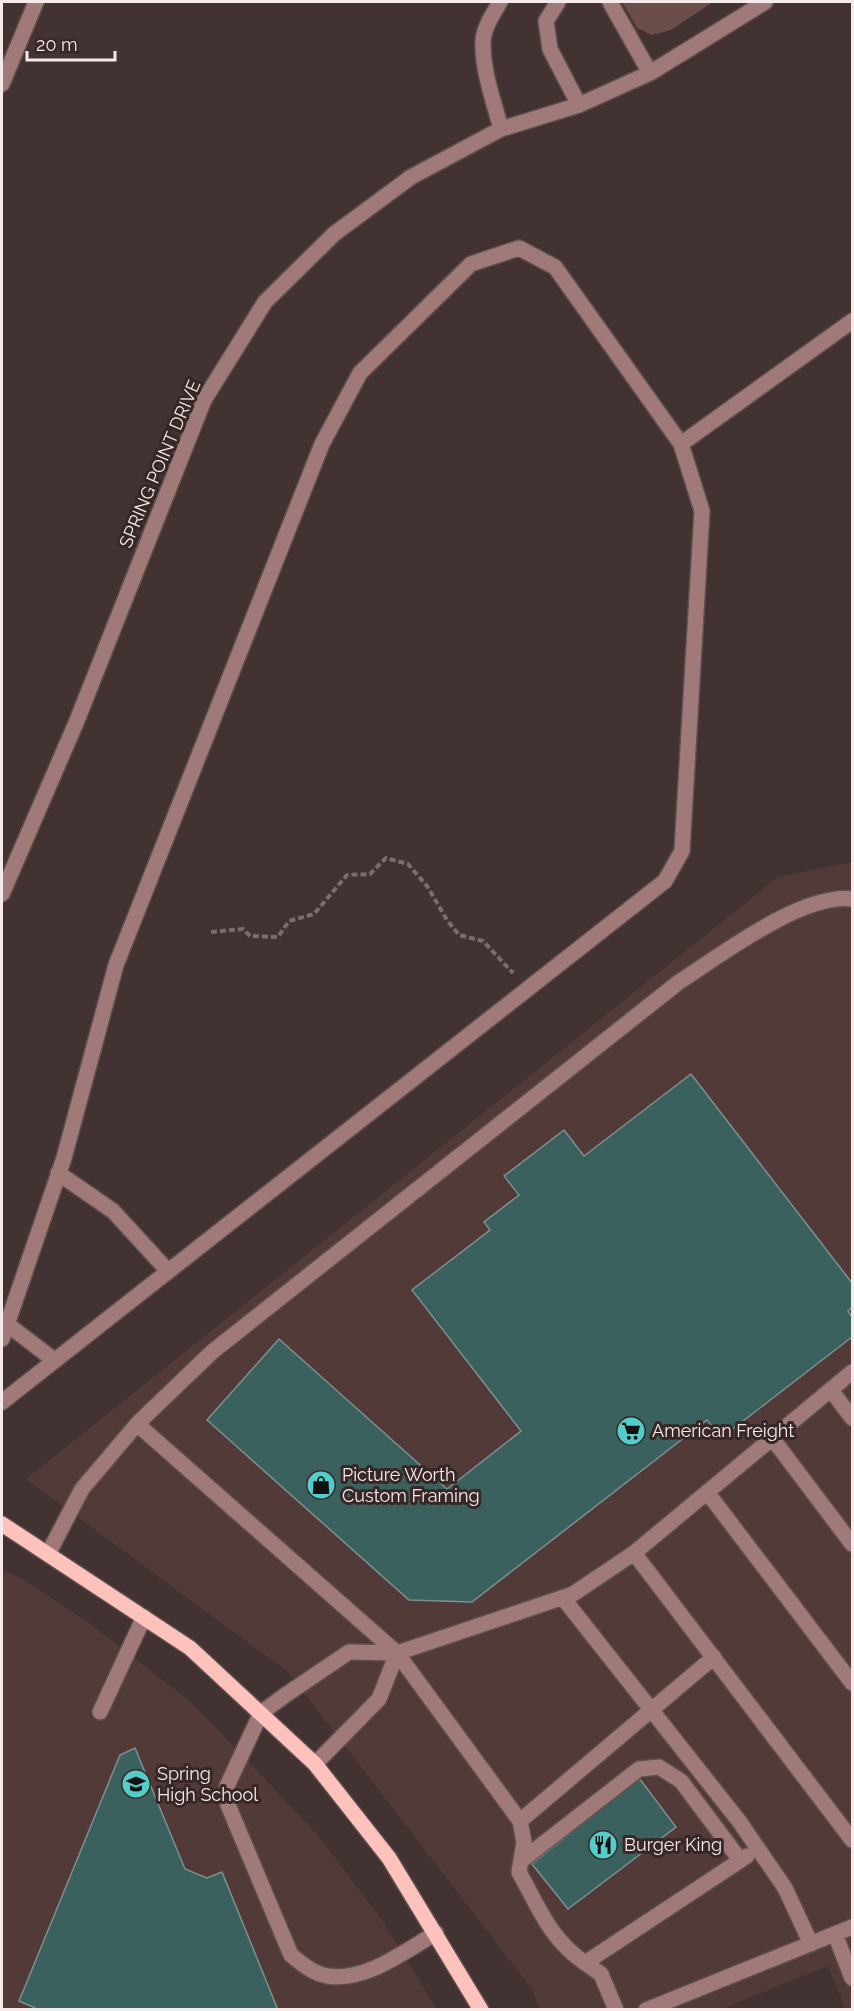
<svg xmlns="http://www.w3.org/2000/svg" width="854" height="2011" viewBox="0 0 854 2011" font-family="Raleway,sans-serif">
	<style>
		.built { fill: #513a38 }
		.green { fill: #6b4d4a }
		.building { fill: #3b615f; stroke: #7c9190; stroke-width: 1.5 }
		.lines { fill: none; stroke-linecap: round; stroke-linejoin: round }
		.minor-casing { stroke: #5f4f4e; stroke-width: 18 }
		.major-casing { stroke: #5f4f4e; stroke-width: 18 }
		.path { stroke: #7b6d6c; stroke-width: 4; stroke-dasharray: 6 3; stroke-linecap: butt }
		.minor { stroke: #9f7a78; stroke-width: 15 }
		.major { stroke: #fec2bd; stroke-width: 15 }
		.labels { text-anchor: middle; stroke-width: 6; stroke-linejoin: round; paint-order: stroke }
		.street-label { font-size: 18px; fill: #f5eae9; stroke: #372827 }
		.poi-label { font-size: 18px; fill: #f5eae9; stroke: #372827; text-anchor: start }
	</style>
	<rect width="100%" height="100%" fill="#423231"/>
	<path class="built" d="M852,862V2009H845L828,1966L721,2009H540L531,1988L288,1672L26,1479L778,877Z
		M2,1569L24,1580L89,1623L187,1699L222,1734L317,1834L380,1917L437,2009H2Z"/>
	<path class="green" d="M622,2H713L671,30L652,35L637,28Z"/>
	<path class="building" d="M691,1074L852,1283V1307L848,1311L852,1317V1337L721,1438L707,1420L472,1602L409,1600L207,1420L279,1339L447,1489L521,1431L412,1290L490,1230L484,1222L519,1195L504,1176L564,1130L584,1156Z
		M135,1748L185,1869L207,1878L222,1872L278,2010H40L19,2001L120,1755Z
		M639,1778L676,1827L568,1909L532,1864Z"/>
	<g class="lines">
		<g class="minor-casing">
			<path id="minor" d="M500,2C493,14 482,30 483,45C483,73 494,102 501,129
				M558,2L546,21L550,49L579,105
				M610,2L650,73
				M2,84L36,2
				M681,444L852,321
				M2,894L76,723L204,400L265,302L334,234L411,177L501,129L579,105L650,73L765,2
				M58,1173L113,1211L168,1271
				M7,1324L54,1360
				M2,1339L64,1158L116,965L322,444L360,373L471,264L519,248L555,267L681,444L702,511L682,851L665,881L2,1402
				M831,1390L852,1418
				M137,1424L212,1352L679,982C721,955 802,893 852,899
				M772,1438L852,1544
				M707,1492L852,1683
				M634,1553L852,1840
				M48,1554L82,1489L137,1424L397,1653L520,1821L524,1842L519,1872C539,1908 550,1939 585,1963
				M563,1598L739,1821L785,1888L811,1944
				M100,1712L144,1617
				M315,1764L379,1699L397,1653
				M520,1821L714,1657
				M521,1861L639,1769L659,1767L681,1781L740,1860
				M436,1933C405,1951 365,1982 328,1976C314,1974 302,1964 291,1955L228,1805L227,1786L261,1713L284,1696L349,1652L397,1653L573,1594L634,1553L852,1372
				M835,1934L852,1978
				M616,2010L601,1974L585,1963L747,1856
				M646,2010L852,1927"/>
		</g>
		<g class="major-casing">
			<path id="major" d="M2,1524L190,1648L315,1764L389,1858L481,2010"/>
		</g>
		<path class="path" d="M211,932L243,929L250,936L278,937L289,921L314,914L347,875L370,874L386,858L408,864L427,886L447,920L459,935L483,941L513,973"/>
		<use href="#minor" class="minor"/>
		<use href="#major" class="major"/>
	</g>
	<defs>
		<g id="supermarket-disc" transform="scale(1.5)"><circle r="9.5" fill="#53cdca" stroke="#372827"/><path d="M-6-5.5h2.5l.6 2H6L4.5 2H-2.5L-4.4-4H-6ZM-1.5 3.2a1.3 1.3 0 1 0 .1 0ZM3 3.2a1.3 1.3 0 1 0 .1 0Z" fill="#111"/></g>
		<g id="shop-disc" transform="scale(1.5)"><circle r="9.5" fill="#53cdca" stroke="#372827"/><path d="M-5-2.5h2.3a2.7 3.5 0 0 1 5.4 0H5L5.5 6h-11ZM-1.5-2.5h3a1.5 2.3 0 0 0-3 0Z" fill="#111"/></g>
		<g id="school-disc" transform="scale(1.5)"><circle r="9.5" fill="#53cdca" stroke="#372827"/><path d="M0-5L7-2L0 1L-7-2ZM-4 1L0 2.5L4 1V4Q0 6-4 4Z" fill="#111"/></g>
		<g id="restaurant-disc" transform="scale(1.5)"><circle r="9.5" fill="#53cdca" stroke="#372827"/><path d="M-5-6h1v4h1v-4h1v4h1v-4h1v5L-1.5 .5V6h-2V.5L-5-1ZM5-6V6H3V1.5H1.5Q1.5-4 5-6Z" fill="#111"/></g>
	</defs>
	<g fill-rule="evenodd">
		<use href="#supermarket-disc" x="631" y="1431"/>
		<use href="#shop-disc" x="321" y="1485"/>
		<use href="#school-disc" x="136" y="1784"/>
		<use href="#restaurant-disc" x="603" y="1845"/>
	</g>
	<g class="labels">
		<g class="street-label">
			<text transform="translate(160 464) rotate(-67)" y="6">SPRING POINT DRIVE</text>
		</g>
		<g class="poi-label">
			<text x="652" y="1437">American Freight</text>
			<text x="342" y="1481">Picture Worth<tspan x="342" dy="21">Custom Framing</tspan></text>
			<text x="157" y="1780">Spring<tspan x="157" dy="21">High School</tspan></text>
			<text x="624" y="1851">Burger King</text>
		</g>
	</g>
	<rect width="854" height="2011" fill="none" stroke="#f5eae9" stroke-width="6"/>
	<path d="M27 51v9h88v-9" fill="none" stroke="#f5eae9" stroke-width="3"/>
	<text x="36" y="51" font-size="18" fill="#f5eae9" stroke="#372827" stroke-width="4.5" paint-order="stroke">20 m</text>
</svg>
